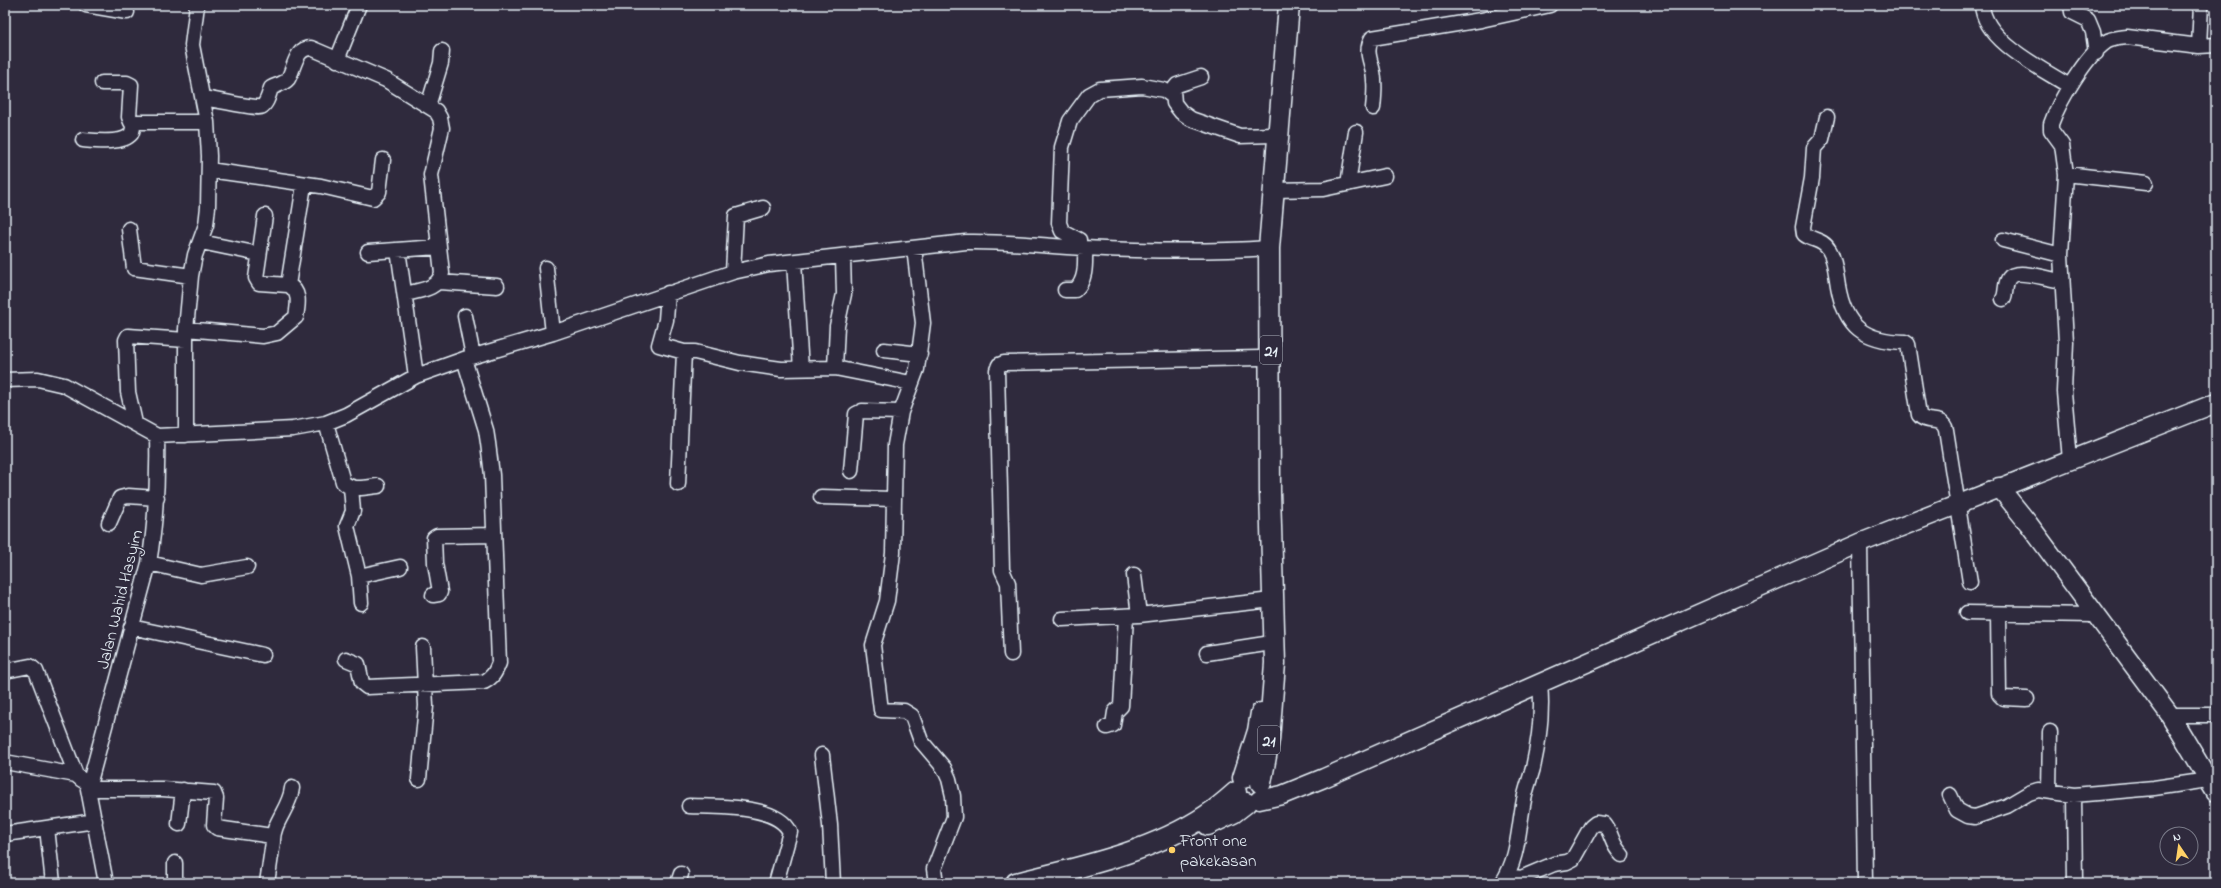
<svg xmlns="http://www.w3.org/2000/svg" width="2221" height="888" viewBox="0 0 2221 888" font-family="'Indie Flower',sans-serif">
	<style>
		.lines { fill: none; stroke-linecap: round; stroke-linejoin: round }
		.minor-casing { stroke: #e8f1f8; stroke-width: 17 }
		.major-casing { stroke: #e8f1f8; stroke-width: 21 }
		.highway-casing { stroke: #e8f1f8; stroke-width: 23 }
		.minor { stroke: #2f2a3d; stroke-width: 14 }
		.major { stroke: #2f2a3d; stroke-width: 18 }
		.highway { stroke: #2f2a3d; stroke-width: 20 }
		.poi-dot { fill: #ffd166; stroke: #2f2a3d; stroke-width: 1.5 }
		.labels { text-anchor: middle; stroke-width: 3; stroke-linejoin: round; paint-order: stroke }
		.shield { fill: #2f2a3d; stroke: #b0b5c0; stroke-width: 1 }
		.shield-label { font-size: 16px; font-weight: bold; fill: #e8f1f8 }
		.street-label { font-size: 17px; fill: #e8f1f8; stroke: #2f2a3d }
		.poi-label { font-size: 17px; fill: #e8f1f8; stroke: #2f2a3d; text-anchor: start }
	</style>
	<rect width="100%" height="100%" fill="#2f2a3d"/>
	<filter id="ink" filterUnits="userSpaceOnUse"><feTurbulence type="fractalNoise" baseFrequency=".025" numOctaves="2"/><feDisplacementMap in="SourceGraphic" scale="8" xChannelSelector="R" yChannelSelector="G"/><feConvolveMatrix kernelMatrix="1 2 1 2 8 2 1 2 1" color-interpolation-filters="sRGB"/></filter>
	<g filter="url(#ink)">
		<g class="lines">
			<g class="minor-casing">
				<path id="minor" d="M86,5L127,12
					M1982,5C1984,41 2041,68 2069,86
					M2071,5L2072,12L2088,20L2093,32L2096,53
					M2199,46L2201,5
					M337,60L359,5
					M1201,77L1177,85L1173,90L1174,103L1181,112L1191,119L1240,136L1272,135
					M102,83H127L131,85L129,117L131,122H207
					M203,98C211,99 258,109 261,107C267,104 269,94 271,88C276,85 284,84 288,79C295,67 295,48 311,48L386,80L436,111L440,118L442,128L431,175L442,273C437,290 420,290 405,294
					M428,106L441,63L442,51
					M1373,108C1374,99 1375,89 1374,80C1374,64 1363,54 1372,38L1481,20L1550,5
					M1827,117L1822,139L1814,148L1812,178L1803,227L1804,234C1812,241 1823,239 1829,250C1835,259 1836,275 1838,286C1845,327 1864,341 1905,342L1908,344L1919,415C1927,425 1942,415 1946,430L1970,582
					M83,140C95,141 123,144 131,134C133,131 133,126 134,122
					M209,170L321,186L373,198L379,192L383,160
					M2066,174L2146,183
					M1348,184L1356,132
					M1274,190L1323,189L1385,176
					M129,229L134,268L191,276
					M2003,240L2061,255
					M201,242L259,254
					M914,248L923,323L917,369L901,412L895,445L893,553L887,601L873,645L881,710L904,711L912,716L921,741L944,768L949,779L953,796L954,817L934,869L936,883
					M1079,248V240L1062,231L1059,223L1062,147L1070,121L1089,95L1100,89L1142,86L1164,90L1172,96
					M398,250L416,376
					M368,252L438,247
					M794,262L801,369
					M546,268L553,333
					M733,272L736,216L763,208
					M439,282L497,286
					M288,285L304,185
					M1065,290H1075C1087,280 1085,262 1085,248
					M668,293L666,320L659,345L684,352
					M2003,299C2007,293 2004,284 2009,278C2016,268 2051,280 2062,281
					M465,316L473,356
					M186,329L263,336L277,333L296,317C298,305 301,291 288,285L259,283L256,278L265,216
					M884,350L920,354
					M835,368L837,326L844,294L843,257
					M5,380L38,379L64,385L157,436C158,479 156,521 149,563L88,789L106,883
					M135,423L128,392L126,340L128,336L186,340
					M326,423L343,482C352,492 367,487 378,486
					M186,435V329L191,276L195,255L206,225L208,207L209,156L207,122L192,45L197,5
					M157,436L293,429L326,423L346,415L416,376L464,359L553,333L733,272L769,264L966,242C1005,241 1044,246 1084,248C1145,251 1208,252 1269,248
					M2070,460L2064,392L2066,342L2061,255L2066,174L2062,145L2051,130V124C2059,101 2086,56 2106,42C2112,38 2120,38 2127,37L2199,46L2216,45
					M851,471L856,414L862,411L901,412
					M678,484L684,352H695L740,363L781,369L835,368L911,383
					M351,487L353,511L347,526L359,576L361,603
					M821,497L893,499
					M109,523L120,498L128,496L157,498
					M1860,543L1865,883
					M149,563L201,575L247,567
					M1134,575L1139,615
					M359,576L400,567
					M433,595L439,594L440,592L435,563L434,538L437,536L494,535
					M1967,613L2095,615
					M1998,614L1999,694L2003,698L2027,699
					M1062,619L1139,615L1263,601
					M131,627L263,655
					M1207,653L1265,644
					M1011,654L1008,583L1002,570L997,370L999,365L1004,363L1261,358
					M346,659L358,664L362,683L367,687L484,682C493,677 495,673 499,663L492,475L488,443L486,430L464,359
					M5,671L30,666L36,671L76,775
					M2170,715H2216
					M1107,727L1113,725L1115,712L1121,706L1126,616
					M822,755L830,825L833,883
					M5,762L76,775L82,780
					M419,779L426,706L423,647
					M88,789H163L214,793L216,798L214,825L217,828L272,836
					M2049,791L2050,732
					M1950,795L1957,810L1968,816L1975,817L2007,806L2029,793L2038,790L2074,795L2154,788L2208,780
					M2074,795L2075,883
					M689,806C716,807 777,804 790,832L776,883
					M179,824L183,790
					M47,828L53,883
					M5,834L95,821
					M175,863V883
					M1507,876L1521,878L1554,864L1567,862L1573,859L1591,827L1596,823L1604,824C1613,834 1610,843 1622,855
					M267,883L273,842C272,823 290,808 292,788
					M678,883L681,874
					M1502,883C1519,858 1518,829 1524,800C1526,789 1530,779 1533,768C1539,741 1543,712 1540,685"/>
			</g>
			<g class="major-casing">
				<path id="major" d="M1999,487L2028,523L2170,715L2216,792
					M1259,800L1282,795L1324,778L1860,543L2216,403"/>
			</g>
			<g class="highway-casing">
				<path id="highway" d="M1243,778L1258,731L1261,713
					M1261,783L1269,740L1275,663L1270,492L1269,248L1289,5
					M1208,825L1233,813L1246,803
					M1016,883C1081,867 1152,852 1207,815C1218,808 1227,800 1236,792"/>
			</g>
			<use href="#minor" class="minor"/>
			<use href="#major" class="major"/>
			<use href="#highway" class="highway"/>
		</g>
	</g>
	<circle class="poi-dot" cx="1172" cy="850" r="4"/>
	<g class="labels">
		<g class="shield">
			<rect x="1260" y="336" width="22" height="28" rx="3"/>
			<rect x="1258" y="726" width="22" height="28" rx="3"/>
		</g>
		<g class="shield-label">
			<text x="1271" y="356">21</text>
			<text x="1269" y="746">21</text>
		</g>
		<g class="street-label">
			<text transform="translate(119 599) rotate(-76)" y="6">Jalan Wahid Hasyim</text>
		</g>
		<g class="poi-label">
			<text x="1180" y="846">Front one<tspan x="1180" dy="20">pakekasan</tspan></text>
		</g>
	</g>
	<rect width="2221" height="888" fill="none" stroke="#2f2a3d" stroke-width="20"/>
	<rect x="10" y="10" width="2201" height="868" fill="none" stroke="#e8f1f8" stroke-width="1.5" filter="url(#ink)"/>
	<g transform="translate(2179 846) rotate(347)"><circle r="19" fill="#2f2a3d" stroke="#797a88"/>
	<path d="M0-3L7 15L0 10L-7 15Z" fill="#ffd166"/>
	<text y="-6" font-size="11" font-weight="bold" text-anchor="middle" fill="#e8f1f8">N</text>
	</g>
</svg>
